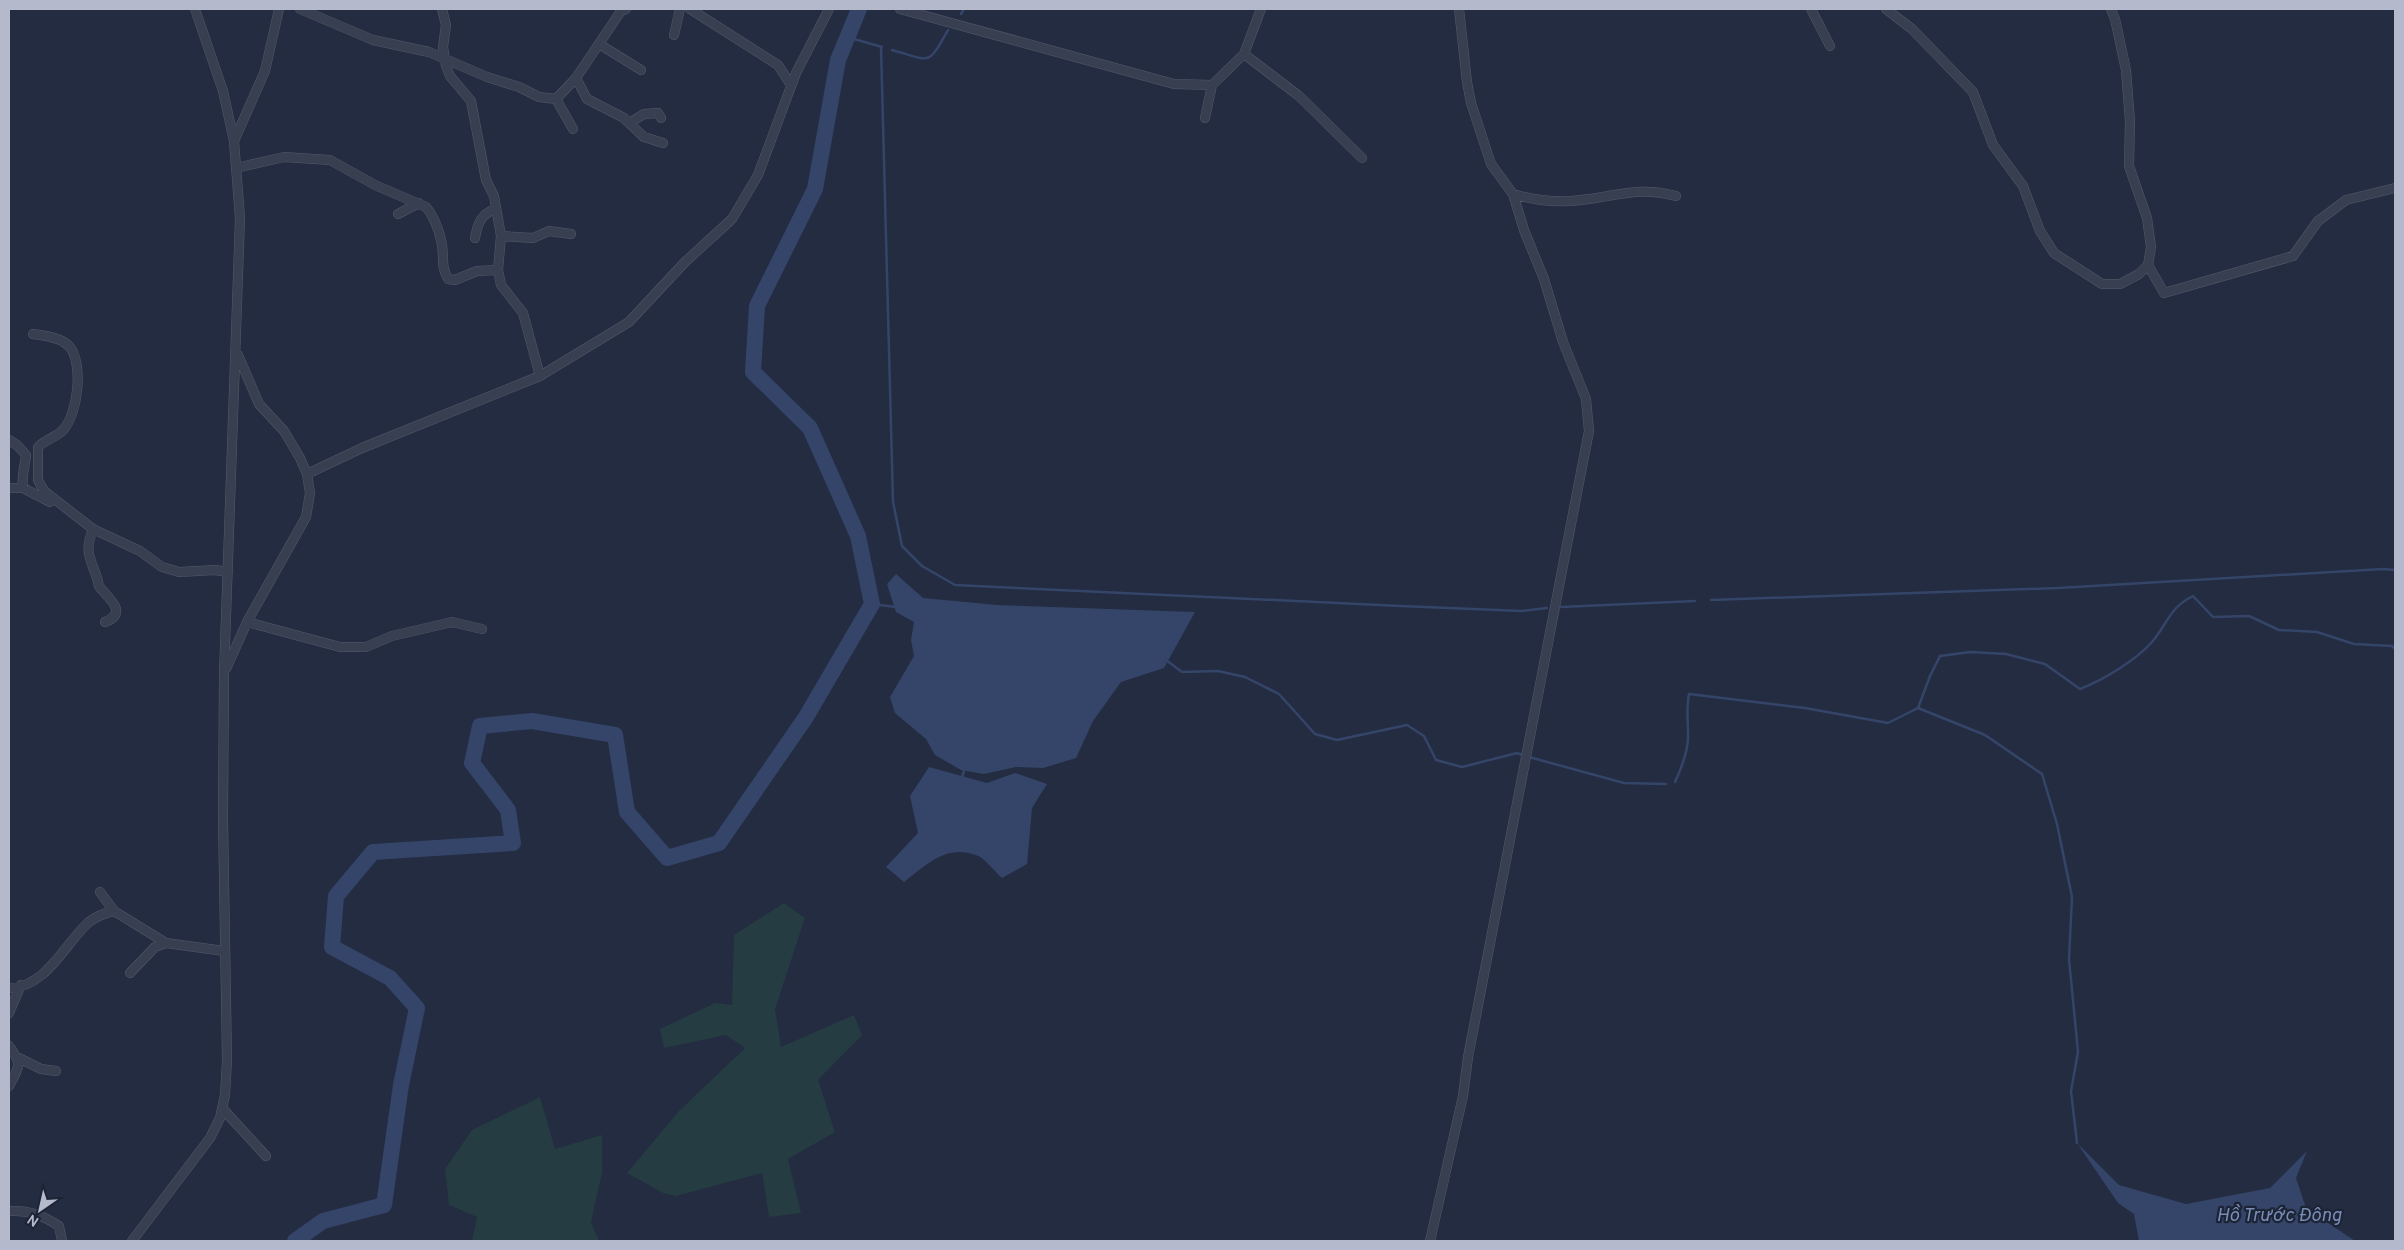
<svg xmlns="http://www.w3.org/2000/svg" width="2404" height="1250" viewBox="0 0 2404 1250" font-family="Overpass,sans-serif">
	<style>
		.green { fill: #253c42 }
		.water { fill: #354569 }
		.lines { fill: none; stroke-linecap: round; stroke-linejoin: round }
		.stream { stroke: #354569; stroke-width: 2.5 }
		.river { stroke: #354569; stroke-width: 16 }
		.minor-casing { stroke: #525a6b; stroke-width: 10 }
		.minor { stroke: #373f51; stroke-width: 9 }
		.labels { text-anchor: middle; stroke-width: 4.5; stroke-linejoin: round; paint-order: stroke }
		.water-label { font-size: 19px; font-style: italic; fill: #798cb5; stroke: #1c2436 }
	</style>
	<rect width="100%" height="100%" fill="#232c41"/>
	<path class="green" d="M784,903L805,918L775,1009L781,1047L854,1015L862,1035L818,1080L835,1132L788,1159L801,1213L769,1217L762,1173L676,1196L663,1193L627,1173L679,1111L745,1048L726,1035L664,1048L660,1029L715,1003L732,1005L734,935Z
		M540,1097L555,1149L602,1135V1173L591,1222L599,1241H472L477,1217L449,1205L445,1169L472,1130Z"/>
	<path class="water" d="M896,574L923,598L997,605L1195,612L1164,668L1121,682L1093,721L1076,758L1043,768L1016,767L984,774L961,770L935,755L926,739L895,713L890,697L914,656L911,640L914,622L896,612L887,584Z
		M929,767L987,783L1015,773L1047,784L1032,808L1027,864L1002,878C995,872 985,858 976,855C946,844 926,865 904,882L886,867L918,833L910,796Z
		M2077,1143L2119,1185L2186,1204L2270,1188L2307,1151L2296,1178L2306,1208L2355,1241H2139L2134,1214L2118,1203Z"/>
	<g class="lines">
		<path class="stream" d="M961,14L964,9
			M847,37L882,47
			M881,47L893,502L902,546L922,566L955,585L1400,606L1522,611L1547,608
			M892,50C932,61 927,67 948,30
			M1711,600L2058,588L2383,569L2395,570
			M872,604L896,607
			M1561,607L1695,601
			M1166,660L1182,672L1218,671L1245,677L1279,694L1315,734L1337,740L1407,725L1424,736L1436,760L1462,767L1517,753L1523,755
			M1918,708L1985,735L2042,774L2057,824L2072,897L2069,959L2078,1052L2071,1091L2077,1143
			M1529,757L1624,783L1666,784
			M962,777L964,771
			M1675,782C1682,767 1689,750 1688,733C1688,719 1686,708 1689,694L1805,708L1888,723L1918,708L1930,676L1940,656L1970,652L2006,654L2045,664L2080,689C2103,680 2135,661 2152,642C2168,623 2169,608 2193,596L2213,617L2249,616L2279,630L2317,632L2354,644L2392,646L2395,649"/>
		<path class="river" d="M295,1241L323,1221L384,1205L401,1085L417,1008L390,978L332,947L336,896L373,852L513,843L508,810L472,763L480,726L532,721L615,735L627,812L667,858L719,843L806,717L872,604L858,536L810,428L753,372L757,306L815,189L838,60L859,9"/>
		<g class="minor-casing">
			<path id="minor" d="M300,9L373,40L429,52L487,77L519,87L539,97L556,99L576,78L621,11L626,9
				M442,9L446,25L443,47L446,66L450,76L471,101L486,180L494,196L501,236L498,270L501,285L523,313L540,376
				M690,9L778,65L791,85
				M900,9L1174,84L1212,85L1244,54L1261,9
				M1811,9L1830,46
				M1886,9L1912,29L1973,92L1993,145L2023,186L2040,231L2054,253L2102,284H2120L2139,274L2148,265L2151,247L2147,218L2129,166L2130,121L2126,70L2115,19L2111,9
				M674,35L680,9
				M599,44L641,70
				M1244,54L1299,96L1362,158
				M576,78L587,99L624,118L644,137L663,143
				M556,99L573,129
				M1205,118L1212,85
				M629,123L644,114L658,113L661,118
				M234,141L265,71L279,9
				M236,168L284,157L330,160L375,185L426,207C433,215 439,230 441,240C445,254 440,266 448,279L455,280L477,271L498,270
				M1513,194C1536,201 1557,203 1581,200C1619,196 1637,186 1676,196
				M398,214L419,203
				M501,236L533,238L549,231L571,234
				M475,238C478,222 481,215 496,208
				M2148,265L2164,293L2293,256L2318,221L2346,200L2395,188
				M33,334C45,336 60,337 69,346C84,363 78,414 63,430C58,436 45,440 38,447V480L44,491L93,529L140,551L162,567L179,572L215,570L228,572
				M9,440L17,445L26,455C25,467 21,475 23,488
				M307,474L362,448L540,376L629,322L685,262L732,219L758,175L796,73L829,9
				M9,488H23L50,502
				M93,529C84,552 90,557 97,578C98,580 98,583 99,586C104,595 131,612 105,622
				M247,622L340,647H366L392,636L452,622L482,629
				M226,669L247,622L306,517L310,493L307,474L300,458L284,431L259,404L238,355
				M100,892L114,911L166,943L224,951
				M130,973L155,947L166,943
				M9,988C46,988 65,943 89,922C97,916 105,913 114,911
				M9,1013L21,985
				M9,1046C23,1064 19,1067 9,1086
				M19,1058L41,1069L56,1071
				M222,1108L266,1156
				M9,1211C29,1210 42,1215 59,1226L62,1241
				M132,1241L210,1138L220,1118L225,1095L227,1060L223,818L224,674L240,218L234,141L223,91L195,9
				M1430,1241L1463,1096L1468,1057L1589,431L1586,399L1563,342L1544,279L1524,230L1513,194L1491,164L1471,103L1467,82L1459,9"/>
		</g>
		<use href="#minor" class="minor"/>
	</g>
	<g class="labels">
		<g class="water-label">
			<text x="2279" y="1221">Hồ Trước Đông</text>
		</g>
	</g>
	<rect width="2404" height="1250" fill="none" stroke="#b4bacb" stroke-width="20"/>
	<g transform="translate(40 1210) rotate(214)" stroke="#1c2436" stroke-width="4" paint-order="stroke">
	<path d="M0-4L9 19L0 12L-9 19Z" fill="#b4bacb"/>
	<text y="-8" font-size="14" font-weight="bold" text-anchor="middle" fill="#b4bacb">N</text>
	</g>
</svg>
